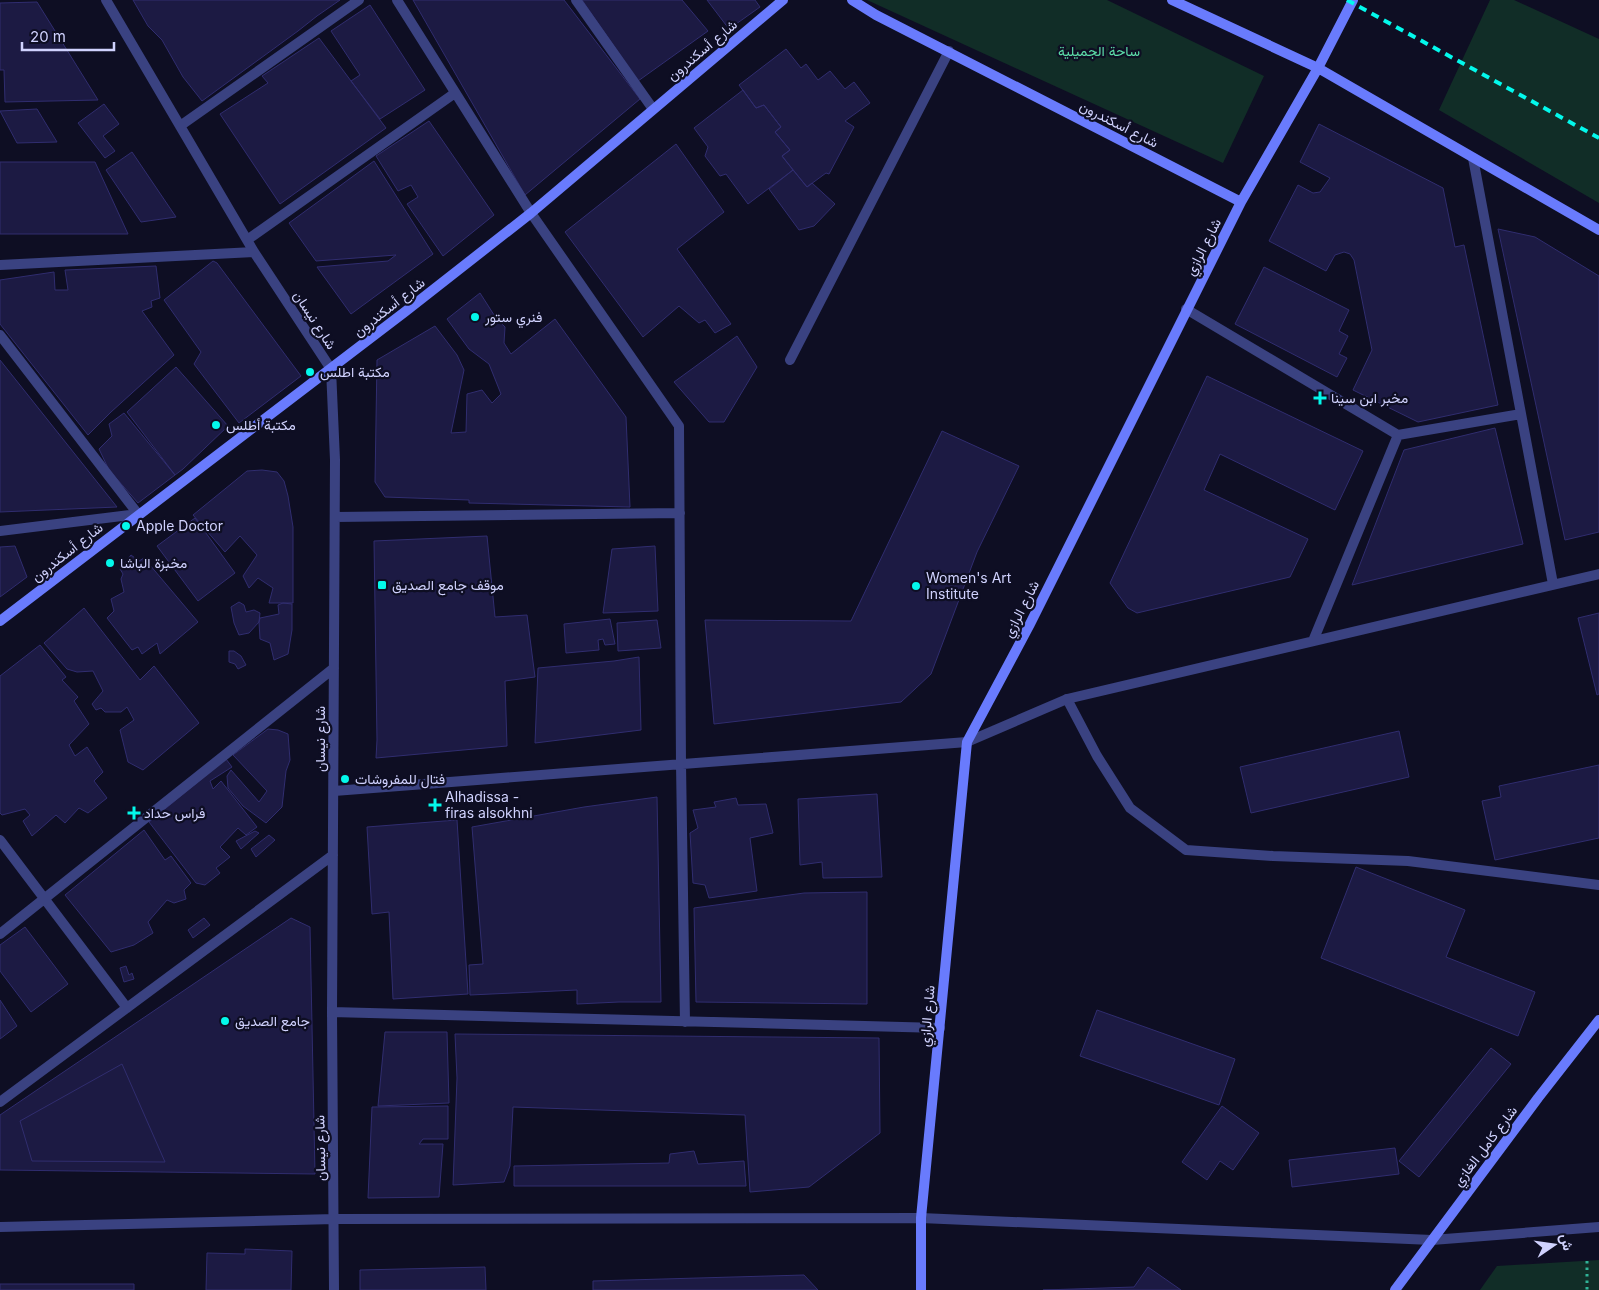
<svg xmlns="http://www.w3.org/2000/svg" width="1599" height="1290" viewBox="0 0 1599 1290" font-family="Inter,Vazirmatn,sans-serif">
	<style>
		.green { fill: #112d27 }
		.building { fill: #1c1a43; stroke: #302d6f }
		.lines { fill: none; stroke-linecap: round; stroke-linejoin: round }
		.path { stroke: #30b397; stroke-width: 3; stroke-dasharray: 2.5 4; stroke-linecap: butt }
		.service { stroke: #3a4281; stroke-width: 10 }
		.minor { stroke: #3a4281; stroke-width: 10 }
		.secondary { stroke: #697bfd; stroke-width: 10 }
		.rail { stroke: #03f8eb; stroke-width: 4; stroke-dasharray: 8 6; stroke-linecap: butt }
		.poi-dot { fill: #03f8eb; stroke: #0e0e23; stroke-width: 2 }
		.labels { text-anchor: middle; stroke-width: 4.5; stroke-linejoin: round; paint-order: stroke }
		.street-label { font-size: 14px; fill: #d0d2fe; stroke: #0e0e23 }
		.park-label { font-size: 14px; fill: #5ddeaa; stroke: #0e0e23 }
		.poi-label { font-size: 14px; fill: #d0d2fe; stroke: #0e0e23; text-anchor: start }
	</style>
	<rect width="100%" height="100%" fill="#0e0e23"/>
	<path class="green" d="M867,0H1107L1264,76L1223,163Z
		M1490,0H1514L1599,39V203L1439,110Z
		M1599,1260V1290H1480L1497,1266Z"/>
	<path class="building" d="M133,0H340L317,16L298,31L202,101L183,77L162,40L148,26Z
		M413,0H564L640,99L525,195Z
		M582,0H682L708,31L638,81Z
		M707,0H755L760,7L729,29Z
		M37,2L98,100L5,102L4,70H0V3Z
		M370,5L425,90L380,119L351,81L360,75L331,31Z
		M319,38L386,128L280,204L220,114L268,83L262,76Z
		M786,49L801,68L806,64L818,80L830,71L845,89L854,82L870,103L845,121L854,127L829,174L826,173L807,187L782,156L790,150L775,132L781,127L764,105L756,108L739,85Z
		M743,90L756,108L764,105L781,127L775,132L790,150L782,156L793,170L748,204L726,174L720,176L705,156L708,147L694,128Z
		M104,104L119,124L103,136L115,151L105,158L78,123Z
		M37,109L57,142L17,143L0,111Z
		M429,121L494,215L443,256L407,204L418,197L411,185L398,191L376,156Z
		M1319,124L1443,188L1455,247L1464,245L1498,405L1418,422L1353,390L1372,350L1354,260L1350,254L1344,252L1335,255L1326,271L1269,241L1298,185L1313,193L1320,192L1330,178L1300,162Z
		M676,144L724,212L677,249L731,324L715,333L705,320L699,323L679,306L643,337L565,232Z
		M132,152L176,217L141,222L106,170Z
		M374,161L433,254L351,314L317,267L388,261L396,255L316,261L289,223Z
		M0,162H95L128,234H0Z
		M793,170L807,187L812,183L835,204L814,226L799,230L769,189Z
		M1498,229L1535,237L1599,276V532L1565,540Z
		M213,261L217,263L301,376L239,423L194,364L201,352L164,300Z
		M156,266L160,298L151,301L152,307L142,311L174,355L111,412L88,435L0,324V280L54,272L55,290H68L65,270Z
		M1264,267L1349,310L1339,331L1348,336L1339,354L1347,358L1337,377L1235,324Z
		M480,293L496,318L505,327L504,343L511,354L555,319L626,417L630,507L469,503V500L385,497L375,482L377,360L435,326L457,355L464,370L451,433L466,432L467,394L482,390L492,403L501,394L489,364L469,349L447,319Z
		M737,336L757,367L724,422H709L674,382Z
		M0,360L117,507L0,512Z
		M176,367L228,426L183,469L175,475L127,412Z
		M1207,376L1363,451L1335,510L1220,454L1204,490L1308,539L1290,577L1137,613L1128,608L1110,583Z
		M124,413L175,475L138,503L109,470L99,449L112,436L109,424Z
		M1495,428L1523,544L1352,585L1404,450Z
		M942,431L1019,466L977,552L931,674L901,702L714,724L705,620L851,621Z
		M262,470L277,472L284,481L288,496L293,527V603H269L273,588L258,578L249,588L243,576L257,555L240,536L225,552L193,515L247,471Z
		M195,518L235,573L198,601L157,546Z
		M487,536L495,617L527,615L535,677L505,681L507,746L376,758L377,740L374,541Z
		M15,546L27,577L0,597V547Z
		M655,546L658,611L603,613L612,549Z
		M131,555L139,561L144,558L198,622L160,654L157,643L142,654L138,647L132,650L107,618L114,611L111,599L124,592L121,579L123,574L120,569Z
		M239,602L244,605L246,612L254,610L260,613L259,622L249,633L239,635L234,623L231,607Z
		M283,603L292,604V630L288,654L274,660L270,643L260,639L259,622L260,618L279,614L278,605Z
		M84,608L140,680L154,666L199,723L143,770L128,762L120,730L134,720L127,707L121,712H105L101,708L96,710L92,704L103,691L93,671L77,672L67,669L44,643Z
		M1599,613V694L1597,695L1578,618Z
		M610,619L615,644L605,645L603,639L598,640L599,650L566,653L564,624Z
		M657,620L661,648L618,651L617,623Z
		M40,645L66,677L62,680L78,697L74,701L89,724L69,745L75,756L87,747L103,772L94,781L107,798L88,813L79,808L65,823L56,815L32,836L23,821L30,815L25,809L2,815L0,813V676Z
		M229,651H234L241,656L246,665L238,669L235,664L229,662Z
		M639,657L641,730L535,743L538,668L614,661Z
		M268,729L278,730L288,734L290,760L286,771L282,807L266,823L243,806L228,788L227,776L231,770L259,802L267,791L233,755Z
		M1399,731L1409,777L1251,813L1240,767Z
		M226,759L232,767L210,781L213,789L221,781L257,827L246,835L238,828L220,847L230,857L216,868L220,873L205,885L196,883L149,822Z
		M1599,765V838L1495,860L1482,801L1501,797L1499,786Z
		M877,794L882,877L823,878L822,862L800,865L798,799Z
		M657,797L661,1002H619L577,1004V990L470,995L469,965L483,964L472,827L584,807Z
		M736,798L738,805L766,804L773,833L750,838L757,891L709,898L705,885L693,883L690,833L698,828L693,810L716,807L714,802Z
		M457,820L468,994L393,999L389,912L372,914L367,827Z
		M144,830L165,860L171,856L191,883L184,890L186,899L174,903L167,900L148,922L153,933L134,945L111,952L65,895Z
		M255,831L259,833L241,849L236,841Z
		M269,835L275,840L256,857L251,849Z
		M1356,867L1465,910L1446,957L1535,992L1518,1036L1321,958Z
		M867,892V1004L696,1002L694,908L804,893Z
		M204,918L210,925L193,938L188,930Z
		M291,918L310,927L315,1174L0,1170V1115Z
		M25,927L68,984L31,1012L0,971V945Z
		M126,966L129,975L132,973L134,979L124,982L120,968Z
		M0,1000L17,1026L0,1039Z
		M1097,1010L1235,1059L1219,1105L1080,1056Z
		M385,1032H447L449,1103L378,1106Z
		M455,1034L879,1038L880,1133L809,1187L750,1192L745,1115L513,1107L510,1166L504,1182L453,1185L457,1078Z
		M1491,1048L1511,1064L1419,1177L1399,1161Z
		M122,1064L165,1162L32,1161L20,1121Z
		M448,1106V1139H423L419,1144H443L439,1197L368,1198L372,1107Z
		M1222,1106L1259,1133L1233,1170L1220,1161L1207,1180L1182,1162Z
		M1395,1148L1399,1174L1292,1187L1289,1160Z
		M694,1151L698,1164L744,1161L746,1186H514V1166L669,1163L670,1154Z
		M245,1249L292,1251L291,1290H206L207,1253L245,1254Z
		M485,1267L486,1290H360V1270Z
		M1148,1267L1181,1290H1043L1134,1287Z
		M804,1275L818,1290H593V1281Z
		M0,1284H134V1290H0Z"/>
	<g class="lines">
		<path class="path" d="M1587,1261V1290"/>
		<path class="service" d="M790,360L949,51
			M1067,699L1097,756L1130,808L1186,850L1273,856L1408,861L1599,885"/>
		<path class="minor" d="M106,0L254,252L331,369L335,460L332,1012L334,1290
			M397,0L531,213L679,426L681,764L685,1022
			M576,0L653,109
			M180,126L359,0
			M1473,158L1553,584
			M247,240L455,93
			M0,265L254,252
			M1186,309L1398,435L1521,414
			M0,335L138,514
			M335,517L680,513
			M0,531L138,514
			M1313,641L1398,435
			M334,791L967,742L1067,699L1599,574
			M0,840L127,1008
			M0,934L334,668
			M332,1012L940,1028
			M0,1102L333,855
			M0,1227L335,1219L921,1218L1432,1240L1599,1227"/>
		<path class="secondary" d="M852,0L876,15L1241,202
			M1172,0L1318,68L1599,230
			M0,621L406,311L531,213L783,0
			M921,1290V1218L967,742L1029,626L1241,202L1318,68L1353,0
			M1395,1290L1538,1098L1599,1020"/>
		<path class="rail" d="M1347,0L1599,138"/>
	</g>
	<g class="poi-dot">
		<circle cx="475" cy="317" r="5"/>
		<circle cx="310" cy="372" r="5"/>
		<path d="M1317.5 390.5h5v5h5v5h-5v5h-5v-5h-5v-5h5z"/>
		<circle cx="216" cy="425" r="5"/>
		<circle cx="126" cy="526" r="5"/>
		<circle cx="110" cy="563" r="5"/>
		<rect x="377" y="580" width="10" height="10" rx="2.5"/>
		<circle cx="916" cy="586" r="5"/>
		<circle cx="345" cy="779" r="5"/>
		<path d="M432.5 797.5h5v5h5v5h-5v5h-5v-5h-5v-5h5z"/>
		<path d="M131.5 805.5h5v5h5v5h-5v5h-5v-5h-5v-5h5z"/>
		<circle cx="225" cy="1021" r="5"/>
	</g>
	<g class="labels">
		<g class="street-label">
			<text transform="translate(702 50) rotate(-40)" y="5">شارع أسكندرون</text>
			<text transform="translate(1119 124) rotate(27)" y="5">شارع أسكندرون</text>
			<text transform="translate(1203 247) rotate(-63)" y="5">شارع الرازي</text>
			<text transform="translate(389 307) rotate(-38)" y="5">شارع أسكندرون</text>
			<text transform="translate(315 320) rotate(57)" y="5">شارع نيسان</text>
			<text transform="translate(67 552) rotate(-38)" y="5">شارع أسكندرون</text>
			<text transform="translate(1021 609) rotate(-63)" y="5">شارع الرازي</text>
			<text transform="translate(320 739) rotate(-90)" y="5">شارع نيسان</text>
			<text transform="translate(927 1016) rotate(-85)" y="5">شارع الرازي</text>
			<text transform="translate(1485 1146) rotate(-53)" y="5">شارع كامل الغازي</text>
			<text transform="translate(320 1148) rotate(-91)" y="5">شارع نيسان</text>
		</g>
		<g class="park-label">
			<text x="1099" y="56">ساحة الجميلية</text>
		</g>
		<g class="poi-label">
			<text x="485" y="322">فنري ستور</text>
			<text x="320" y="377">مكتبة اطلس</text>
			<text x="1331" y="403">مخبر ابن سينا</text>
			<text x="226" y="430">مكتبة أطلس</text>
			<text x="136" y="531">Apple Doctor</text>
			<text x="120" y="568">مخبزة الباشا</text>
			<text x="926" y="583">Women's Art<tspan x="926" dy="16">Institute</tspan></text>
			<text x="392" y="590">موقف جامع الصديق</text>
			<text x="355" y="784">فتال للمفروشات</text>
			<text x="445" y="802">Alhadissa -<tspan x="445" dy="16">firas alsokhni</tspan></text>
			<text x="144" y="818">فراس حداد</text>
			<text x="235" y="1026">جامع الصديق</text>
		</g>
	</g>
	<g transform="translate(1554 1245) rotate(77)" stroke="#0e0e23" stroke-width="4" paint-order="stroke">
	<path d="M0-4L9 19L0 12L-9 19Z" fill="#d0d2fe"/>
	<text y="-8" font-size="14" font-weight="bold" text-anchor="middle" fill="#d0d2fe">ش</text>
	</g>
	<path d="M22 42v8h92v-8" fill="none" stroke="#d0d2fe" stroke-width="2.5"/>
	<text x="30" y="42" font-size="15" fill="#d0d2fe" stroke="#0e0e23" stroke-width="4" paint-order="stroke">20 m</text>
</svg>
